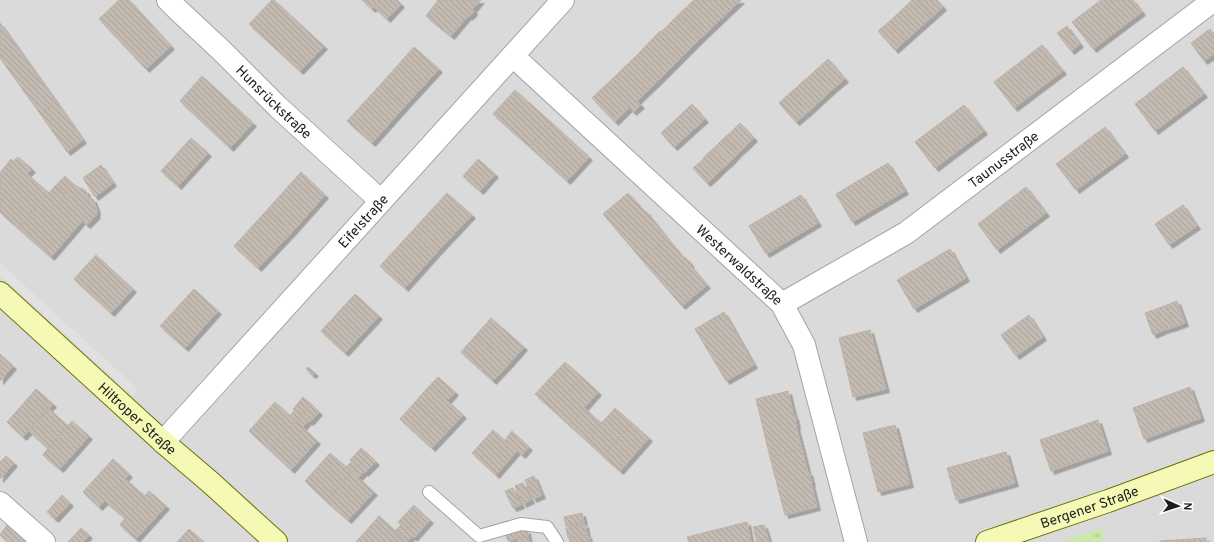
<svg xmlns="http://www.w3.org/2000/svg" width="1214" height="542" viewBox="0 0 1214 542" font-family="Overpass,sans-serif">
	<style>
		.residential { fill: #dbdada }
		.grass { fill: url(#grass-tufts) }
		.parking { fill: #e1e1e1 }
		.building { fill: url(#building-back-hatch); stroke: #c0b1a5; filter: url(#shadow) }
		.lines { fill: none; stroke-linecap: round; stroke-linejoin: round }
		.lane-casing { stroke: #a4a4a4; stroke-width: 14 }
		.street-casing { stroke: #a4a4a4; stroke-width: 24 }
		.secondary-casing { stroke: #687305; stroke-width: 24 }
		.lane { stroke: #fff; stroke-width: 12 }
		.street { stroke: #fff; stroke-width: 22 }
		.secondary { stroke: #f6f9b6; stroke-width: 22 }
		.labels { text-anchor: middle; stroke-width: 3; stroke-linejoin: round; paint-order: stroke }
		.street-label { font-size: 14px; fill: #1d1d1d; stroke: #fff }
	</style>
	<defs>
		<pattern id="grass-tufts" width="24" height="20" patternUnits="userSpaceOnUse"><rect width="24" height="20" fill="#c8e9a8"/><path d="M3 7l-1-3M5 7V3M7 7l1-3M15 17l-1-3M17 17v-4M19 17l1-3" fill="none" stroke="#abc790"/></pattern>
		<pattern id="building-back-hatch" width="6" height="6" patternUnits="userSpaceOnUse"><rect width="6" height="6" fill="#c3bab2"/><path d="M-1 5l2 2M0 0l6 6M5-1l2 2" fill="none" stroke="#a79f99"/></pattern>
		<filter id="shadow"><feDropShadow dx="3.5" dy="3.5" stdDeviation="0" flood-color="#0004"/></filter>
	</defs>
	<rect width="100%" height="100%" fill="#eeeae3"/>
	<path class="residential" d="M0,0H1214V542H0Z"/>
	<path class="grass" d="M1102,528L1103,542H1063Z"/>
	<path class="parking" d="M0,263L138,389L133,396L0,275Z"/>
	<path class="building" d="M119,0H129L171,46L146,69L99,19Z
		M272,0H274L324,46L300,71L249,24Z
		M362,0H380L372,9Z
		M380,0H397L401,4L387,19L374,7Z
		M438,0H481L473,9L474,12L470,16L467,17L451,36L426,16Z
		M694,0H741L701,38L678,15Z
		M912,0H916L932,17L906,40L890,21Z
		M916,0H937L943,7L932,17Z
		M1101,0H1133L1142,12L1093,49L1072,22Z
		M678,15L701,38L659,80L636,56L660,31L661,32Z
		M890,21L906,40L895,50L878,31Z
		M0,23L55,100L41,115L0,58Z
		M1067,26L1080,44L1071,51L1057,33Z
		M1210,29L1214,35V54L1204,61L1191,43Z
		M1042,45L1063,71L1014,108L994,82Z
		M414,47L439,69L405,106L381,84Z
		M636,56L659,80L637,101L641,105L633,112L629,108L615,122L592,98Z
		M828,59L845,79L833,89L816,70Z
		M1183,67L1204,94L1155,131L1135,104Z
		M816,70L833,89L808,112L791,92Z
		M202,76L253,123L230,148L180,101Z
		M381,84L405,106L372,143L347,121Z
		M515,90L552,123L530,147L493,114Z
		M791,92L808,112L796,122L779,103Z
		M55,100L83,140L67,152L41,115Z
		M692,104L705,119L674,147L661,133Z
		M964,105L984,131L935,168L915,142Z
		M552,123L589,157L567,181L530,147Z
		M740,123L754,138L746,146L732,131Z
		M1105,127L1125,154L1076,190L1056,164Z
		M732,131L746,146L738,153L724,138Z
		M191,138L208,153L178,186L161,171Z
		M724,138L738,153L731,161L716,146Z
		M716,146L731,161L723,168L708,153Z
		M708,153L723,168L715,176L701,161Z
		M18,157L32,169L27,174L49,193L18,228L0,212V173L11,159L13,161Z
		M478,159L495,174L480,191L463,176Z
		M701,161L715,176L707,183L693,168Z
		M888,163L905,191L852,222L836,194Z
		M101,165L113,183L95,197L83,178Z
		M301,172L325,195L292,232L267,210Z
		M65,176L73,184L64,194L55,186Z
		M73,184L86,191L88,198L93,199L97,210L96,216L87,225L82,221L51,257L18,228L55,186L64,194Z
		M1026,187L1046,213L997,250L978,224Z
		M447,193L472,215L438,251L414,229Z
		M628,193L645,212L646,211L667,238L642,260L603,214Z
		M801,195L818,223L766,254L749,226Z
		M1183,205L1197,226L1169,245L1155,224Z
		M267,210L292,232L258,268L234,246Z
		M414,229L438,251L405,288L380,266Z
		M667,238L684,258L685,257L691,264L690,265L707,285L682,306L642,260Z
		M950,249L966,278L914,309L897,280Z
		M96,255L133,289L111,313L74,279Z
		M194,289L218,311L185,348L160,326Z
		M355,294L379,316L345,353L321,331Z
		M1177,301L1185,323L1174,327L1167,305Z
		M1167,305L1174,327L1164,330L1156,309Z
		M1156,309L1164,330L1153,335L1145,313Z
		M724,312L754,365L726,381L695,329Z
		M1029,315L1043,337L1016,356L1001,335Z
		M491,318L524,347L509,364L476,335Z
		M870,330L886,389L853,397L839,338Z
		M476,335L509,364L493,381L461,352Z
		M0,354L13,366L0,381Z
		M565,362L582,377L552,409L535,394Z
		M308,367L315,373L312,375L306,369Z
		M438,377L455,392L447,401L430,385Z
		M582,377L598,392L569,425L552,409Z
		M430,385L463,415L447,432L415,402Z
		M1190,387L1201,418L1144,439L1133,408Z
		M36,389L53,404L23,437L7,422Z
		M788,391L794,416H795L797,426H796L802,449L770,457L756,399Z
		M303,397L311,404L296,421L290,416L295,410L293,409Z
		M275,402L296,421L270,450L249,431Z
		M415,402L447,432L432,448L400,419Z
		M311,404L319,412L310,422L308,421L303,427L296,421Z
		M48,408L68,426L43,455L48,448L29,431L23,437Z
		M585,408L593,416L577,432L569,425Z
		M615,408L632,423L603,456L586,440Z
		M593,416L601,423L586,440L577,432Z
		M1098,420L1108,451L1051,471L1040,440Z
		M72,421L89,436L60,469L43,455Z
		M296,421L317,441L291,470L270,450Z
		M632,423L649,438L620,471L603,456Z
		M895,425L910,484L878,492L863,433Z
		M493,430L517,451L496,475L472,453Z
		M512,431L529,447L522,455L505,440Z
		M361,448L369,455L352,472L346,467L352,461L350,460Z
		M802,449L808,473L809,472L812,483H811L817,507L785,515L770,457Z
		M1006,452L1015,483L956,500L947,468Z
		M330,453L352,472L326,501L305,481Z
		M369,455L376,462L365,473L364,472L358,478L352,472Z
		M6,456L14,463L0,479V462Z
		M113,459L129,474L99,507L83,492Z
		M352,472L374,492L348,520L326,501Z
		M534,476L542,495L533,499L525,480Z
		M125,479L145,496L120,525L125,518L105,501L99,507Z
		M523,483L531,500L523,504L515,486Z
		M513,488L521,505L513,508L505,491Z
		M149,491L166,506L136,539L120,525Z
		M62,495L70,503L55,519L47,512Z
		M414,505L422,513L401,536L395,531L401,525L398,522Z
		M422,513L430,520L414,538L412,536L407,542L401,536Z
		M582,513L584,522L566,526L564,517Z
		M379,516L401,536L396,542H356Z
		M747,522L751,542H689L687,537Z
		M585,524L587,534L568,538L566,528Z
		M7,525L24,541L22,542H8L0,535Z
		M764,525L769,542H757L753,527Z
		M81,528L89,535L83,542H68Z
		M189,529L204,542H177Z
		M527,530L528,536L508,541L506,535Z
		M588,535L590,542H570L569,538Z
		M401,536L407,542H396Z
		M528,536L529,542H518L517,539Z
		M1206,538V542H1160V541Z"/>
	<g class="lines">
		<g class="lane-casing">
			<path id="lane" d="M429,492L479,536L521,524L547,527L557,542"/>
		</g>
		<g class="street-casing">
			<g id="street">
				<path id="s1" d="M168,0L178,10L222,51L278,107L381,201"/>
				<path id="s2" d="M513,56L782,304L804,345L856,542"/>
				<path id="s3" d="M782,304L906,233L1214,0"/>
				<path id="s4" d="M163,442L563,0"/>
				<path d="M0,503L44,542"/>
			</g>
		</g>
		<g class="secondary-casing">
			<g id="secondary">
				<path id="s5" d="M0,293L163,442L210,482L276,542"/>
				<path id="s6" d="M987,542L1108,501L1214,462"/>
			</g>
		</g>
		<use href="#lane" class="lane"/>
		<use href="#street" class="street"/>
		<use href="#secondary" class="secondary"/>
	</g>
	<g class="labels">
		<g class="street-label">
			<text dy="5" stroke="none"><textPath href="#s1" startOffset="147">Hunsrückstraße</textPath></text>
			<text dy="5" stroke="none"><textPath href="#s3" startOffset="265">Taunusstraße</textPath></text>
			<text dy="5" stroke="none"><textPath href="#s4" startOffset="298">Eifelstraße</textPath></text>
			<text dy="5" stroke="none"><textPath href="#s2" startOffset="308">Westerwaldstraße</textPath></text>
			<text dy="5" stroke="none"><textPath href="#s5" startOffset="186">Hiltroper Straße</textPath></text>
			<text dy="5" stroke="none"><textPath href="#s6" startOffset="108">Bergener Straße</textPath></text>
		</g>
	</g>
	<g transform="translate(1178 506) rotate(93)" stroke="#ffffff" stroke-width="3" paint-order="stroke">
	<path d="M0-3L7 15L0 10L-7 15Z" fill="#1d1d1d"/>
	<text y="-6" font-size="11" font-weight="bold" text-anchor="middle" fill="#1d1d1d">N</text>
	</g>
</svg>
